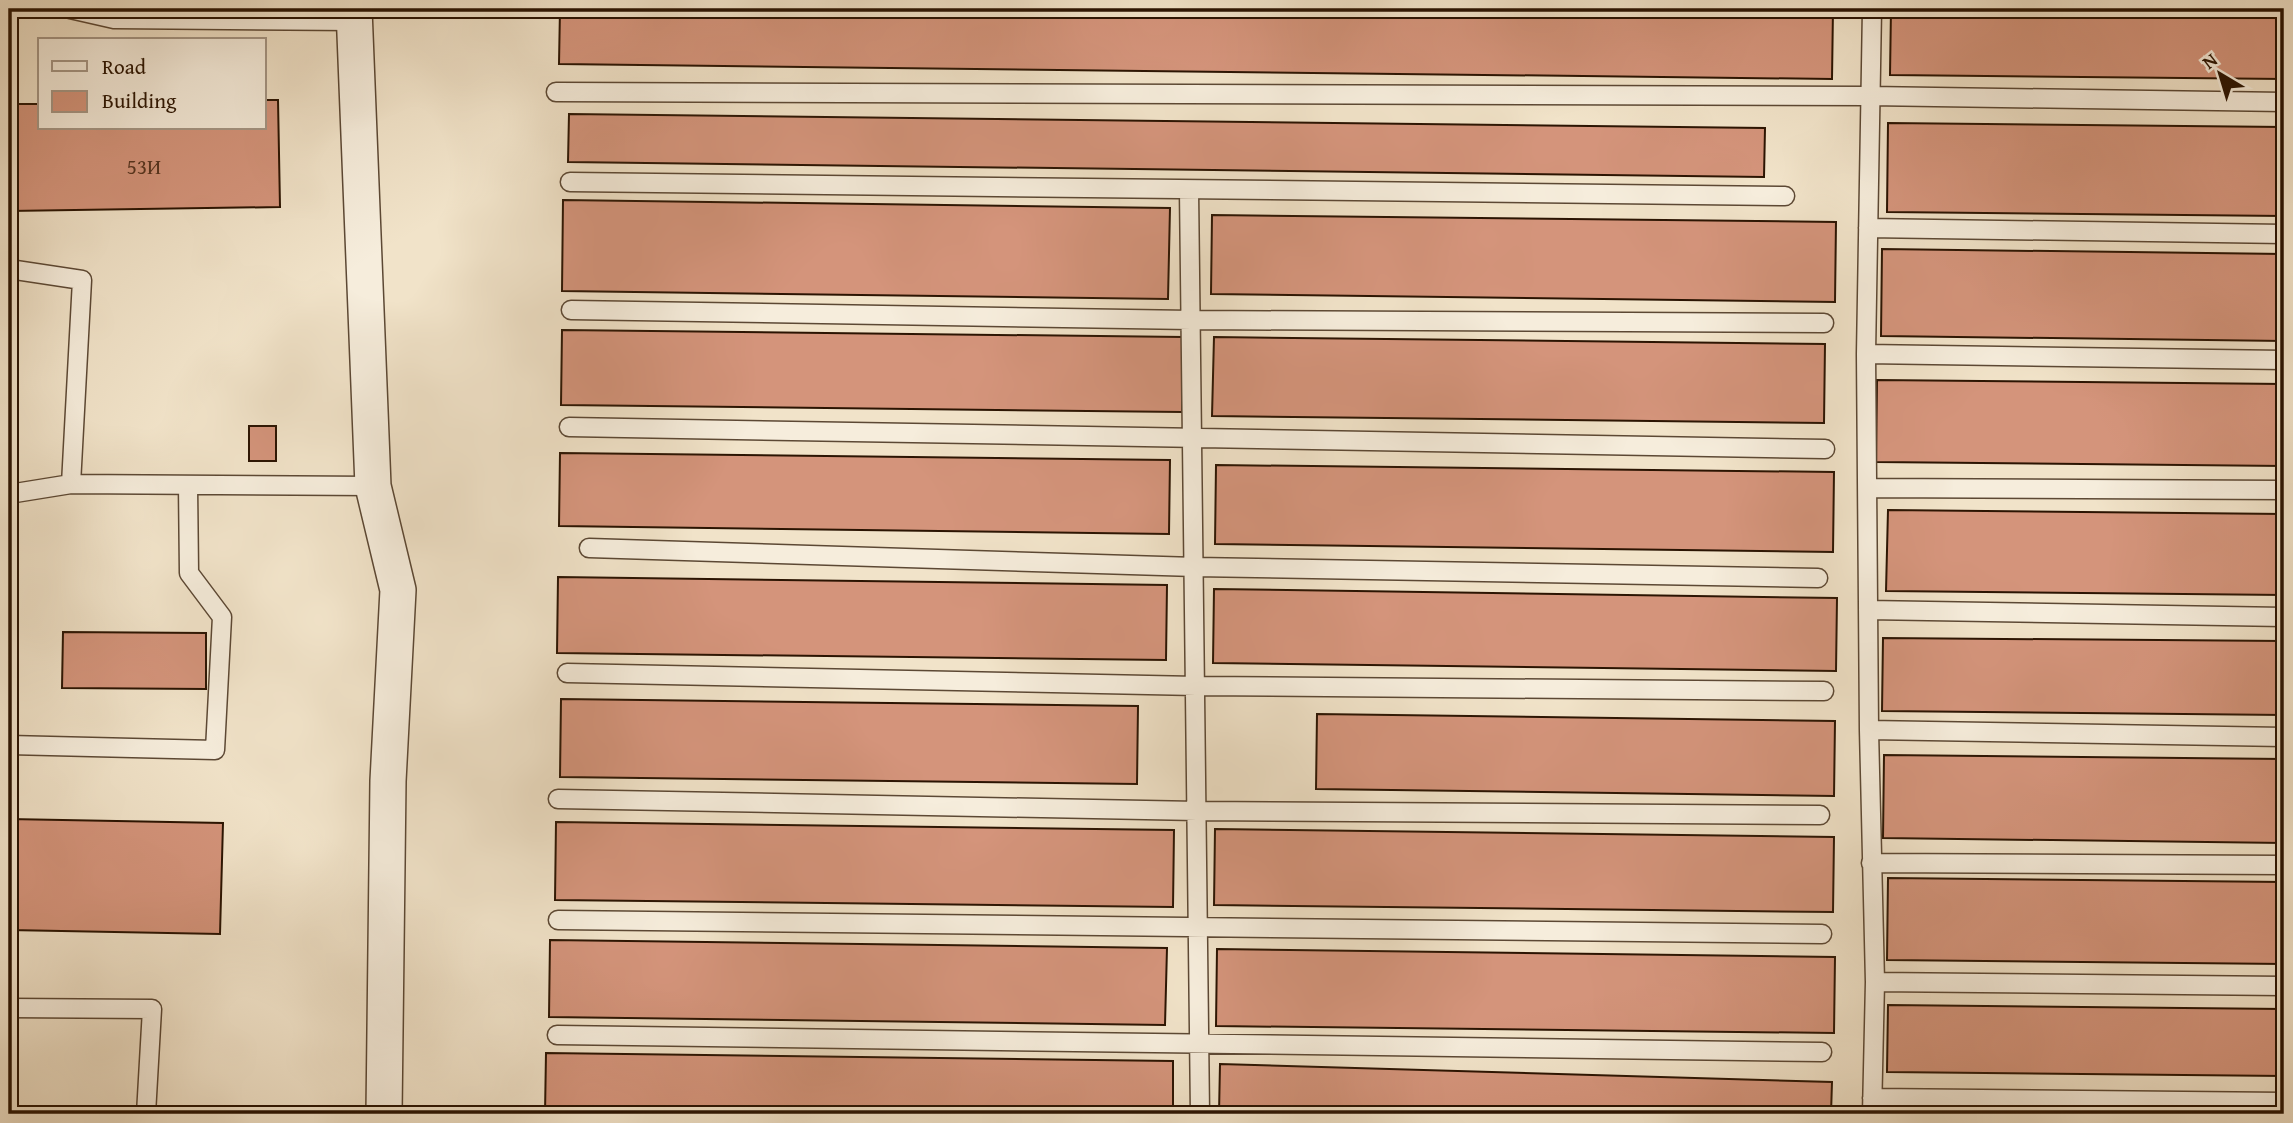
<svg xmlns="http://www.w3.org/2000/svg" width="2293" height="1123" viewBox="0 0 2293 1123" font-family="'Gentium Book Plus',serif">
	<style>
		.building { fill: #d4947b; stroke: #2b1402; stroke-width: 2 }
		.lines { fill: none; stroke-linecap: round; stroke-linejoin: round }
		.service-casing { stroke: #5c4834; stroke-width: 21 }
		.minor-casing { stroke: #5c4834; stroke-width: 38 }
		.service { stroke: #f6eddc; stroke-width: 18 }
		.minor { stroke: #f6eddc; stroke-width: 35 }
		.labels { text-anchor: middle; stroke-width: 5; stroke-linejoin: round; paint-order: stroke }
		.number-label { font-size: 21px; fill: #553420 }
	</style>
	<rect width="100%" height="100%" fill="#f1e3c9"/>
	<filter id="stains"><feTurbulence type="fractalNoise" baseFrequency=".00286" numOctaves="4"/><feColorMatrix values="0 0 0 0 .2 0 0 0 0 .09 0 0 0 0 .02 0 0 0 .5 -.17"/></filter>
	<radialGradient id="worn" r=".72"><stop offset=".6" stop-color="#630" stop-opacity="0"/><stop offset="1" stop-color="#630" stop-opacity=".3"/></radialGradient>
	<path class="building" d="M560,9H1833L1832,79L559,64Z
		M1891,9H2284V79L1890,75Z
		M264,100H278L280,207L9,211V104H40V128H264Z
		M569,114L1765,128L1764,177L568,162Z
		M1888,123L2284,127V216L1887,212Z
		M563,200L1170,208L1168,299L562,291Z
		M1212,215L1836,222L1835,302L1211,294Z
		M1882,249L2284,254V341L1881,336Z
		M562,330L1183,337L1182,412L561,405Z
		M1214,337L1825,344L1824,423L1212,416Z
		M1877,380L2284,384V466L1876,462Z
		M249,426H276V461H249Z
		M560,453L1170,460L1169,534L559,526Z
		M1216,465L1834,472L1833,552L1215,544Z
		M1888,510L2284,514V595L1886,591Z
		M558,577L1167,585L1166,660L557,653Z
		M1214,589L1837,598L1836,671L1213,663Z
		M63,632L206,633V689L62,688Z
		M1883,638L2284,641V715L1882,711Z
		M561,699L1138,706L1137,784L560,777Z
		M1317,714L1835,721L1834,796L1316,789Z
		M1884,755L2284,759V843L1883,838Z
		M9,819L223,823L220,934L9,930Z
		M556,822L1174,830L1173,907L555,900Z
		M1215,829L1834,837L1833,912L1214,905Z
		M1888,878L2284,882V964L1887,960Z
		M550,940L1167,948L1165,1025L549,1017Z
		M1217,949L1835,957L1834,1033L1216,1026Z
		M1888,1005L2284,1009V1076L1887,1072Z
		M546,1053L1173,1061V1114H545Z
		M1220,1064L1832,1082L1831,1114H1219Z"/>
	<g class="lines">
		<g class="service-casing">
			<path id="service" d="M70,9L114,19L354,21
				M1872,9L1866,354L1869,730L1875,982L1872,1114
				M556,92L1870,96L2284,102
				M570,182L1785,196
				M1189,190L1200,1114
				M1868,228L2284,234
				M9,269L82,280L71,484
				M571,310L1191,320L1824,323
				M1866,354L2284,360
				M569,427L1825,449
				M1868,488L2284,490
				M9,494L71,484L373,486
				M589,548L1195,567L1818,578
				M1868,610L2284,617
				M567,673L1196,686L1824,691
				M1869,730L2284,737
				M9,745L215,750L222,617L189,573L188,485
				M558,799L1197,811L1820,815
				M1871,863L2284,865
				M558,920L1822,934
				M1875,982L2284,986
				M9,1008L152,1009L146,1114
				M557,1035L1822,1052
				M1872,1098L2284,1102"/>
		</g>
		<g class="minor-casing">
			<path id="minor" d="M354,9L373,486L398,590L388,781L384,1114"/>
		</g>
		<use href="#service" class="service"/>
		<use href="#minor" class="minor"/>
	</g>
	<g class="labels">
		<g class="number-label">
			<text x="144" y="174">53И</text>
		</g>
	</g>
	<rect width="2293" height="1123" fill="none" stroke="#f1e3c9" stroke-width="35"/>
	<rect x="10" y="10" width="2272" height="1102" fill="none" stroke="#2b1402" stroke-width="3.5"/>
	<rect x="18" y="18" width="2258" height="1088" fill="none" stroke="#2b1402" stroke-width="2"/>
	<rect x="38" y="38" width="228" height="91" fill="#f6eddc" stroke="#a59685" stroke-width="2"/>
	<rect x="52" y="61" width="35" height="10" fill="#f6eddc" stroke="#a59685" stroke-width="2"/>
	<text x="102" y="74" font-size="21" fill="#2b1402">Road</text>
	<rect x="52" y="91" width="35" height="21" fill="#d4947b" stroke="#a59685" stroke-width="2"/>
	<text x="102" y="108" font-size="21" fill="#2b1402">Building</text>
	<g transform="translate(2220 74) rotate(322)" stroke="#f6eddc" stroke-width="5" paint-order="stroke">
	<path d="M0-5L12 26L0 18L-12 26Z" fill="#2b1402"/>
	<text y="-10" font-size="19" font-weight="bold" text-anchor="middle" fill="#2b1402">N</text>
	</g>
	<rect width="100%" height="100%" filter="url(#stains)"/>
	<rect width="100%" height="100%" fill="url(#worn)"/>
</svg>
